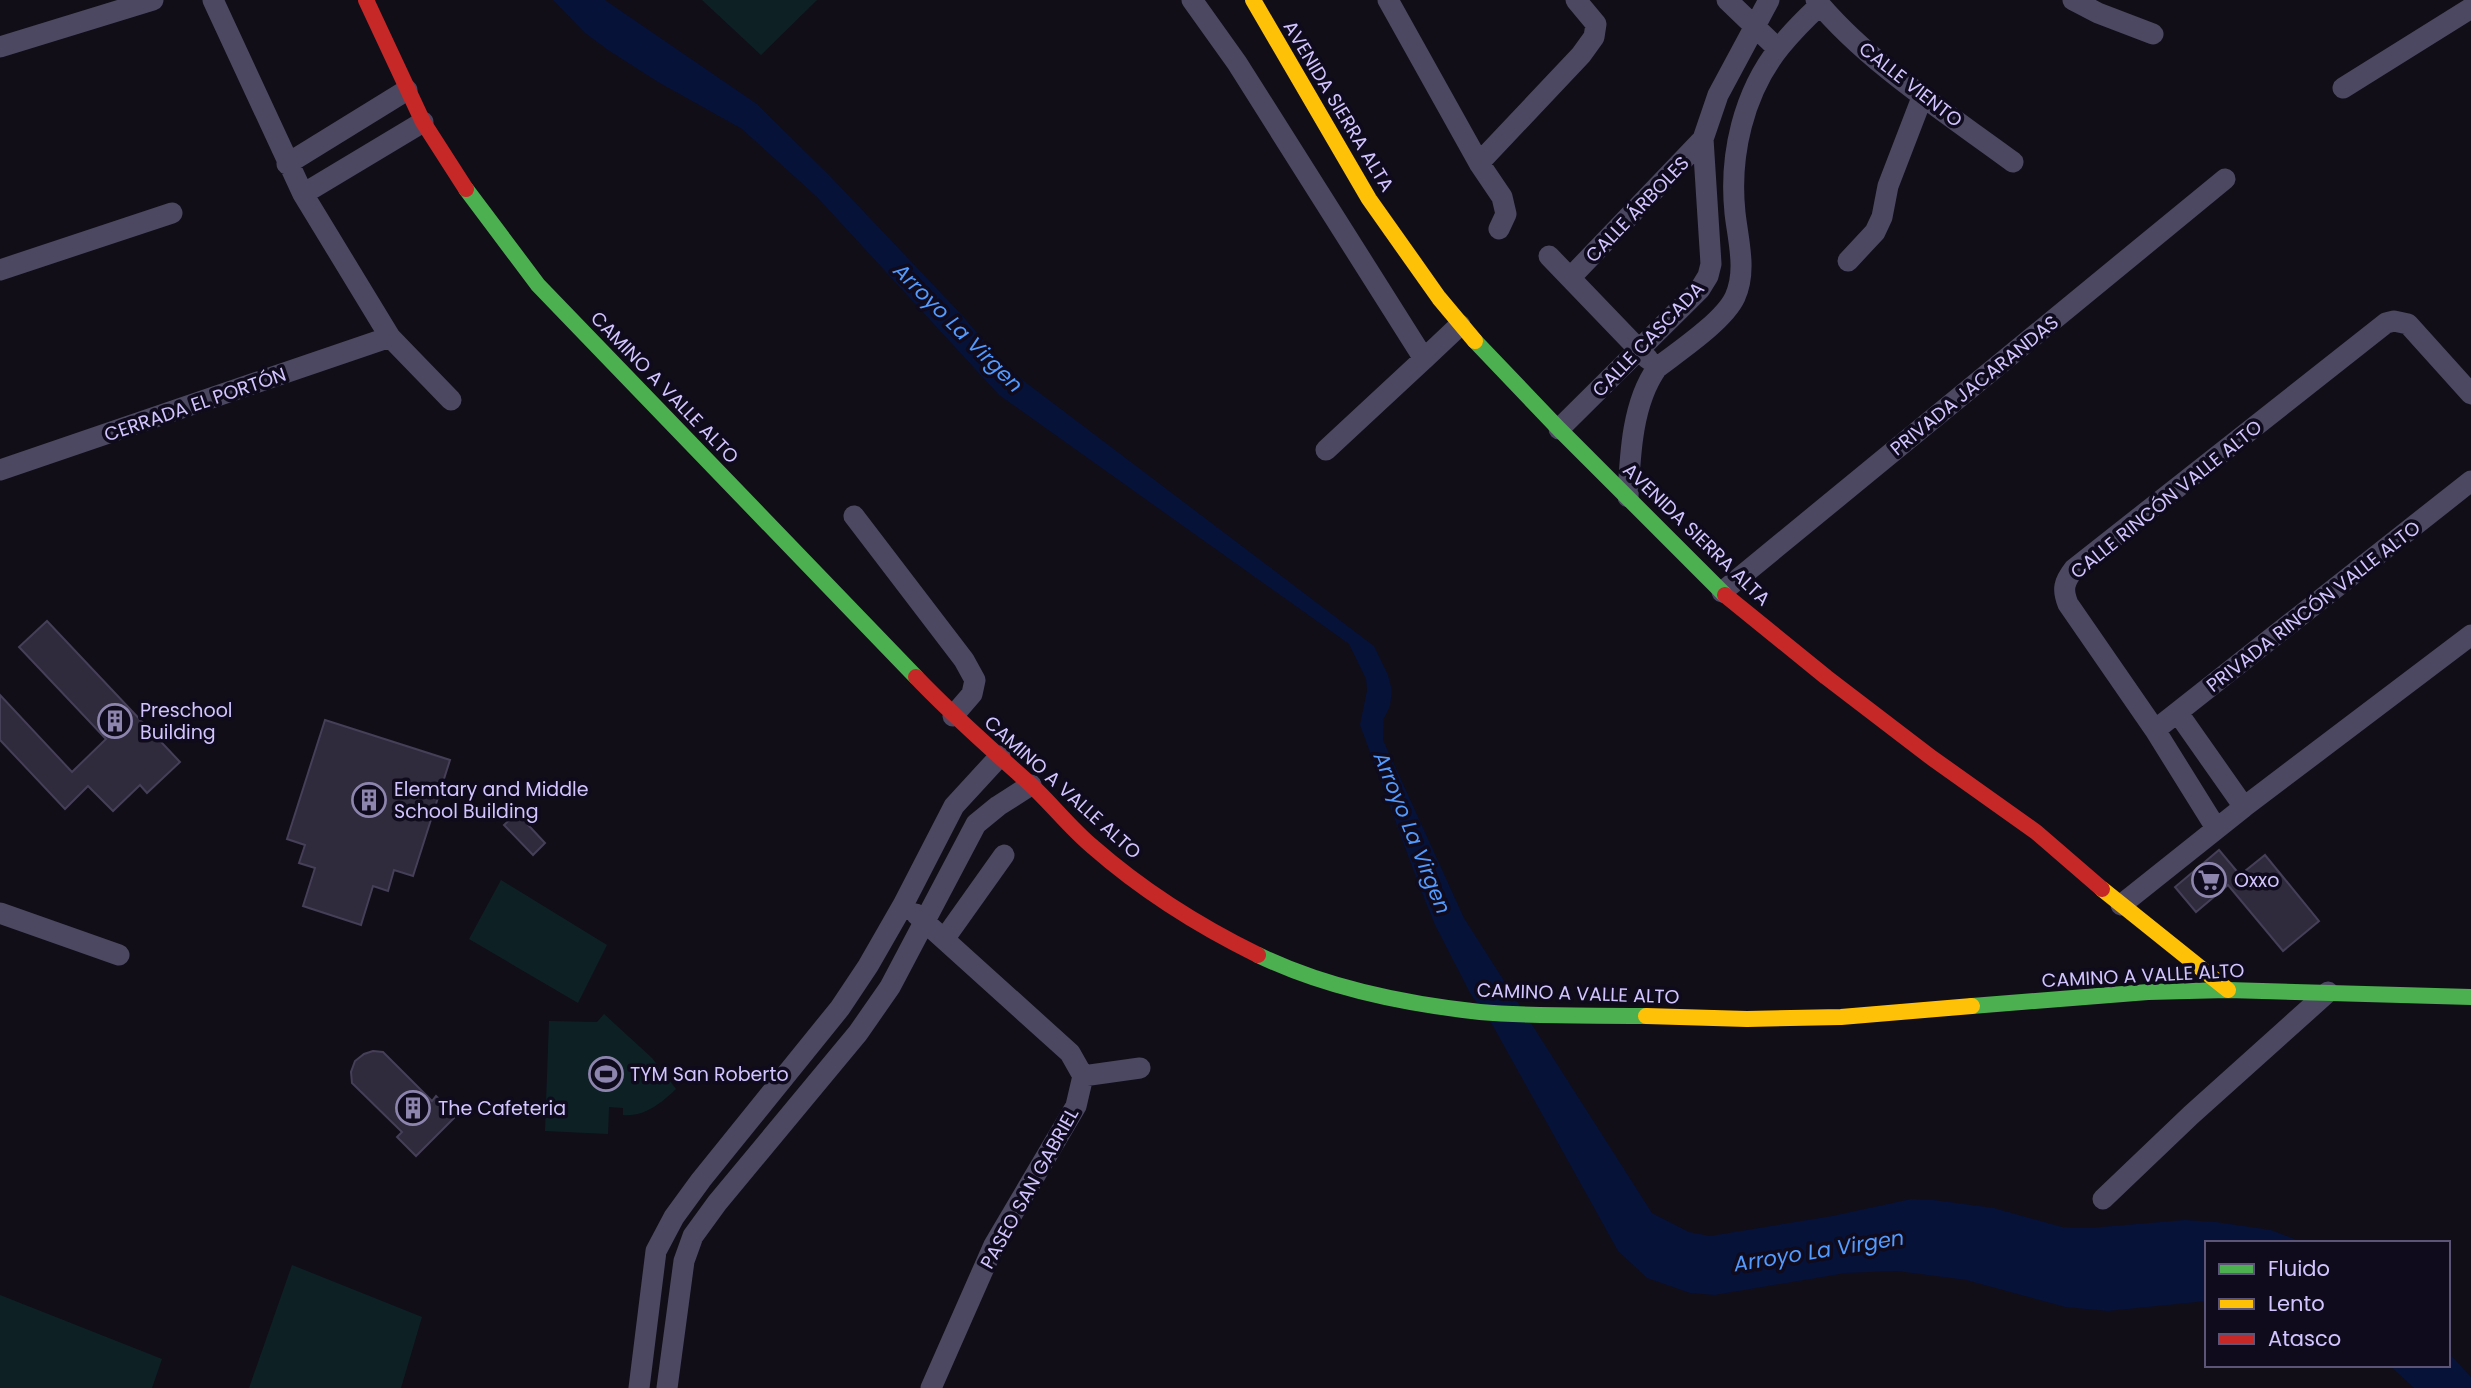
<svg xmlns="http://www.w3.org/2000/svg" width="2471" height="1388" viewBox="0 0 2471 1388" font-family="Poppins,sans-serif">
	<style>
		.green { fill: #0d2125 }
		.water { fill: #061237 }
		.building { fill: #2f2a3c; stroke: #463f58; stroke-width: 2 }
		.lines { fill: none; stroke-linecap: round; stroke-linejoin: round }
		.street { stroke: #4d4862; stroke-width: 21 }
		.fast { stroke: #4caf50; stroke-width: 16 }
		.slow { stroke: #ffc107; stroke-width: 16 }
		.jam { stroke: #c62828; stroke-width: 16 }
		.labels { text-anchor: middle; stroke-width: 7; stroke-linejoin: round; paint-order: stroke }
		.street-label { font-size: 19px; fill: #d2c5ff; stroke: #0f0a1c }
		.poi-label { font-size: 19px; fill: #d2c5ff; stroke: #0f0a1c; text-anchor: start }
		.water-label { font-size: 21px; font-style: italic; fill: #539bff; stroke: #0f0a1c }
	</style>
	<rect width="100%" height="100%" fill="#110e18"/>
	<path class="green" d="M702,0H817L761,55Z
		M501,880L607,945L578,1003L469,939Z
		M604,1014L652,1058L676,1089C661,1103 645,1117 623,1115V1108L609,1107L608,1134L545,1131L549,1021L597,1022Z
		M292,1265L422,1317L401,1388H249Z
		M0,1295L162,1359L152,1388H0Z"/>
	<path class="water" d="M553,0H605L757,104L830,176L960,313L1008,369L1374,646L1388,675L1392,691L1390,706L1384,718L1383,740L1464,918L1652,1213L1689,1232L1710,1236L1832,1216L1911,1199L1934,1200L1994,1208L2062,1227L2089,1228L2185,1220L2216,1222L2271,1230L2305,1243H2207V1301L2108,1311L2065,1307L1966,1280L1897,1271L1846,1273L1715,1295L1690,1293L1647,1278L1618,1251L1493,1026L1470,993L1435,925L1420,888L1360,725L1367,690L1366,679L1349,644L999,395L817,197L742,129L658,82L608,50L585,33Z
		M2448,1352L2471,1377V1388H2414L2389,1365H2448Z"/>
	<path class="building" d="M47,621L180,762L147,793L140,785L113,811L88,786L65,809L0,740V695L72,772L106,739L19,647Z
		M325,720L450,760L413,876L394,870L388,891L373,886L361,925L303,906L315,868L299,863L305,845L287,839Z
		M517,813L545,843L533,855L504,825Z
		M2219,850L2240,875L2265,855L2319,921L2283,951L2228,885L2196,912L2175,887Z
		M373,1051L383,1052L432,1101L436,1096L456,1116L416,1156L397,1137L402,1132L352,1083L351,1072L355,1061L364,1054Z"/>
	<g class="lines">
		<path class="street" d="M213,0L303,194L390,337L451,400
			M1192,0L1237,63L1424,359L1460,325
			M1388,0L1479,163L1502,197L1506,214L1499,229
			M1727,0L1778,49
			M1816,0C1867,62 1948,114 2013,162
			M2073,0L2098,13L2153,34
			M0,47L153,0
			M2343,88L2471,8
			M1479,163L1581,55L1594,37L1596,24L1576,0
			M287,164L407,90
			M303,194L423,122
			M1549,256L1648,359
			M1848,261L1875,232L1882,217L1888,186L1923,95
			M0,270L172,213
			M1570,278L1703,139
			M1559,429L1689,300L1700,289L1708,276L1711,264L1703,139L1718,95L1769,0
			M1326,450L1424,359
			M0,470L390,337
			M1628,497C1630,455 1632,403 1657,368C1679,351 1724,321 1735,297C1747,271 1738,240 1735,213C1729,156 1743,93 1780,47C1792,32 1806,18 1820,5
			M854,516L964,660L975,680L972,694L953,716
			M1722,592L2225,179
			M2178,713L2244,807
			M2155,730L2471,481
			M2216,828L2155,730L2068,604C2062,589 2064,582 2074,569L2386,323L2394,321L2408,324L2471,394
			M2121,905L2244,807L2471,635
			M0,913L119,955
			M916,914L1070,1053L1083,1076L1076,1106L994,1245L931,1388
			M945,938L1004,855
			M1083,1076L1140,1068
			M2103,1199L2191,1115L2328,992
			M639,1388L656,1251L674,1217L701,1180L840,1008L868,966L903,905L954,806L1000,756
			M667,1388L684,1261L693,1236L717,1203L858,1033L890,987L976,824L998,806L1031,785"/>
		<path class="fast" d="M466,189L538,285L916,677
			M1475,341L1559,429L1725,595
			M1258,955C1326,988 1405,1004 1480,1012C1535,1017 1591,1015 1646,1016
			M1972,1006L2148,992L2228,990L2471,997"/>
		<path class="slow" d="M1253,0L1369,199L1439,298L1475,341
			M2102,889L2228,990
			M1646,1016L1747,1019L1841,1017L1972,1006"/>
		<path class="jam" d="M366,0L423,122L466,189
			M1725,595L1826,677L1932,758L2036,832L2102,889
			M916,677C952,715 990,748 1029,783C1051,803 1070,828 1093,847C1142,890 1199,926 1258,955"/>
	</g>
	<defs>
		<g id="building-ring" transform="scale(1.75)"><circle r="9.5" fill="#0f0a1c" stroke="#8e85ae" stroke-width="1.5"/><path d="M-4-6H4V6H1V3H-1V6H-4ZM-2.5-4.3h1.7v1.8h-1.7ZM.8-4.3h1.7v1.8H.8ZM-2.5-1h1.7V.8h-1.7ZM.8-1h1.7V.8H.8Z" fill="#8e85ae"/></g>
		<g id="supermarket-ring" transform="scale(1.75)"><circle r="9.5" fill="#0f0a1c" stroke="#8e85ae" stroke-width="1.5"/><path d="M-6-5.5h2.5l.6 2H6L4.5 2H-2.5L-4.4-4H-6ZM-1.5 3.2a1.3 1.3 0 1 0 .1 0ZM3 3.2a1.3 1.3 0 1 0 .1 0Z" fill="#8e85ae"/></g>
		<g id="stadium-ring" transform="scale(1.75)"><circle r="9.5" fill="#0f0a1c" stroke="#8e85ae" stroke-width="1.5"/><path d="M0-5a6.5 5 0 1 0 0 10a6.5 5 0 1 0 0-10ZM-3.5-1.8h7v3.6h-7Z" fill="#8e85ae"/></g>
	</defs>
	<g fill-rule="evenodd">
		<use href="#building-ring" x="115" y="721"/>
		<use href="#building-ring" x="369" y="800"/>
		<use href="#supermarket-ring" x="2209" y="880"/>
		<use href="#stadium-ring" x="606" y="1074"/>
		<use href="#building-ring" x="413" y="1108"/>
	</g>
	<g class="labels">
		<g class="street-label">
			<text transform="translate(1911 84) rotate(38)" y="7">CALLE VIENTO</text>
			<text transform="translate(1339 106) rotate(59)" y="7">AVENIDA SIERRA ALTA</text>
			<text transform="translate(1637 209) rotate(-46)" y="7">CALLE ÁRBOLES</text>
			<text transform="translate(1648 339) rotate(-46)" y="7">CALLE CASCADA</text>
			<text transform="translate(1974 385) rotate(-39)" y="7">PRIVADA JACARANDAS</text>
			<text transform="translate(665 387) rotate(46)" y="7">CAMINO A VALLE ALTO</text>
			<text transform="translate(195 404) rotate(-19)" y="7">CERRADA EL PORTÓN</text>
			<text transform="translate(2166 499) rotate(-39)" y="7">CALLE RINCÓN VALLE ALTO</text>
			<text transform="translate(1697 534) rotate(44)" y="7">AVENIDA SIERRA ALTA</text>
			<text transform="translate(2313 606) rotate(-38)" y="7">PRIVADA RINCÓN VALLE ALTO</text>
			<text transform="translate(1063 787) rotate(42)" y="7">CAMINO A VALLE ALTO</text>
			<text transform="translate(2143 975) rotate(-3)" y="7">CAMINO A VALLE ALTO</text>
			<text transform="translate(1578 993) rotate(2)" y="7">CAMINO A VALLE ALTO</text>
			<text transform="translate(1029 1188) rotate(-61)" y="7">PASEO SAN GABRIEL</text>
		</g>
		<g class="poi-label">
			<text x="140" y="717">Preschool<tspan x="140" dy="22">Building</tspan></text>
			<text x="394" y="796">Elemtary and Middle<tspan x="394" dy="22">School Building</tspan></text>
			<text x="2234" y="887">Oxxo</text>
			<text x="630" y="1081">TYM San Roberto</text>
			<text x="438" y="1115">The Cafeteria</text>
		</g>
		<g class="water-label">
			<text transform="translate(958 328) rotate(45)" y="7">Arroyo La Virgen</text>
			<text transform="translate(1412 833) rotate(68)" y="7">Arroyo La Virgen</text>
			<text transform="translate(1819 1251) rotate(-9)" y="7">Arroyo La Virgen</text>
		</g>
	</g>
	<rect x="2205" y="1241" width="245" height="126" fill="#0f0a1c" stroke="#5d5577" stroke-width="2"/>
	<rect x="2219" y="1264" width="35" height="10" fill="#4caf50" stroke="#5d5577" stroke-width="2"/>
	<text x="2268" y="1276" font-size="21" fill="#d2c5ff">Fluido</text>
	<rect x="2219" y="1299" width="35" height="10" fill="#ffc107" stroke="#5d5577" stroke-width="2"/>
	<text x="2268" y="1311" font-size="21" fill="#d2c5ff">Lento</text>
	<rect x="2219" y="1334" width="35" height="10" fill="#c62828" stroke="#5d5577" stroke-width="2"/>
	<text x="2268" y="1346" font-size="21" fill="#d2c5ff">Atasco</text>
</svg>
